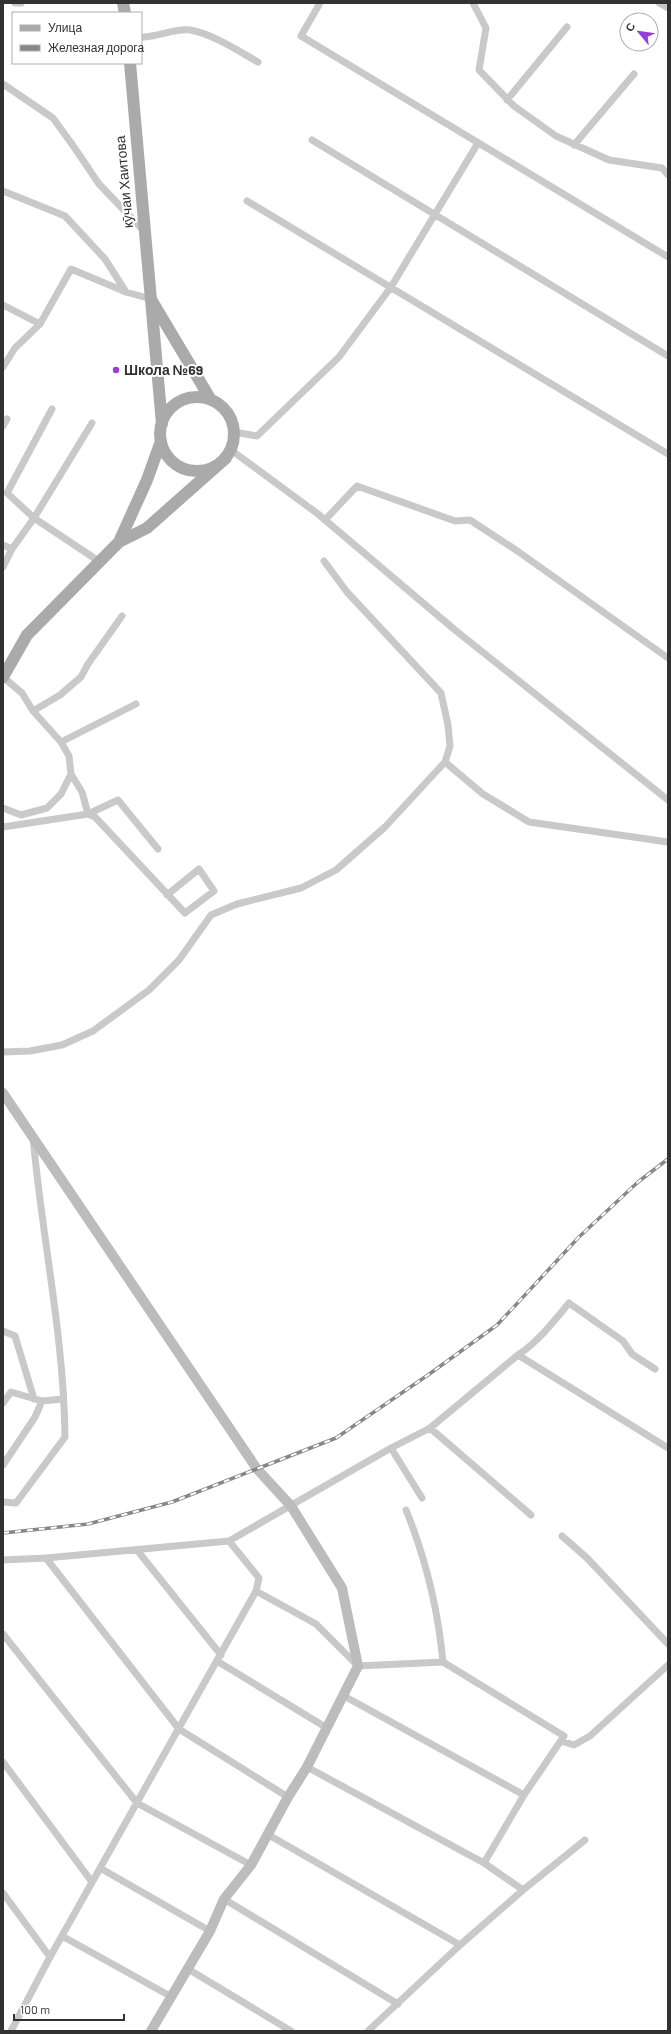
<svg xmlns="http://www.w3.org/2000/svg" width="671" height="2034" viewBox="0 0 671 2034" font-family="Barlow,sans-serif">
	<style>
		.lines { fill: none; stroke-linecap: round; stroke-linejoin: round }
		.street { stroke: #c9c9c9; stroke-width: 7 }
		.secondary { stroke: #bcbcbc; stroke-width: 10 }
		.primary { stroke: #aaa; stroke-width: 12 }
		.rail-casing { stroke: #878787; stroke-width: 3.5 }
		.rail { stroke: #fff; stroke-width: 2; stroke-dasharray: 6; stroke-linecap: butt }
		.poi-dot { fill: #983edf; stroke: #fff; stroke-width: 1.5 }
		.labels { text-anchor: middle; stroke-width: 4; stroke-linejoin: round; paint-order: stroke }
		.street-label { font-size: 14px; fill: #323232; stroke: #fff }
		.poi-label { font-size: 14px; font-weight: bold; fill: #323232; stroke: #fff; text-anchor: start }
	</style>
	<rect width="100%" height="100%" fill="#fff"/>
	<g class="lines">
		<path class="street" d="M15,3H21
			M320,3L301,36L668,257
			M473,3L486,28L479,70L514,106L556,136L609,160L662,168L668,175
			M659,3L668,8
			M141,37C157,38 173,28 190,30C211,33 240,52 258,62
			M3,84L53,118L74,147L99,184L144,231
			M507,100L567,27
			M312,140L668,356
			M574,145L634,74
			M3,191L65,216L105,259L126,292
			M247,201L668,454
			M3,305L40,324
			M3,367L15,348L40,324L71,269L126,292L151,299
			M92,423L34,518L100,562
			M3,426L7,419
			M234,432L257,436L339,357L391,287L478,143
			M231,450L318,514L455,630L668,800
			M325,520L357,486L455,521L470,520L516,550L668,658
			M3,545L12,549L34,518L7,493L52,409
			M324,561L347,592L441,693L448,725L450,746L445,762
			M3,567L12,549
			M3,677L22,693L33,711L60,695L81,677L88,664L122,616
			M61,742L136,704
			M71,774L82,792L88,814L118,800L158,849
			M3,808L21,815L47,808L61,794L71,774L69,756L61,742L33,711
			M3,827L88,814L95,817L185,913L214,891L199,869L167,895
			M3,1052L30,1051L62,1045L93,1031L149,990L179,960L211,915L237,904L301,888L336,870L385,827L445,762L483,794L529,822L668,842
			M3,1331L15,1336L34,1399
			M518,1355C539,1341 553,1322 569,1303L623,1341L632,1354L655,1369
			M3,1403L11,1392L42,1401L63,1399
			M430,1428L518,1355L668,1448
			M391,1448L430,1428L531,1515
			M3,1465L35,1417L42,1401
			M3,1502L16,1503L65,1437C64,1336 42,1238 33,1137
			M406,1510C426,1559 438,1610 443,1662
			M562,1536L587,1558L668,1644
			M137,1550L221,1655
			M46,1558L179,1729L288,1797
			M3,1560L46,1558L229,1541L391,1448L422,1498
			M256,1591L316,1624L358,1666L443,1662L564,1736L524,1795L484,1863
			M3,1634L137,1803L251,1865
			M217,1661L327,1728
			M344,1696L524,1795
			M561,1741L574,1745L590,1736L668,1665
			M3,1762L92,1882
			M307,1767L484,1863L523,1890
			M267,1834L460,1945
			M100,1868L210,1931
			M3,1893L50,1957
			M224,1899L398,2004
			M62,1936L170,1996
			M188,1969L291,2031
			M11,2031L50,1957L256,1591L259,1578L229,1541
			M368,2031L460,1945L523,1890L585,1840"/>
		<path class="secondary" d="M3,1093L257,1469L291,1506L342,1588L358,1666L307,1767L288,1797L251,1865L224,1899L210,1931L151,2031"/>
		<path class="primary" d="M123,3L125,13
			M130,63L162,424
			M152,301L211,400
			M160 434a37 37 0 1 1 74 0a37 37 0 1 1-74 0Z
			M119,542L147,480L161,441
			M3,677L27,635L119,542L147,528L226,458"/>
		<g class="rail-casing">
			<path id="rail" d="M3,1533L88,1524L172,1502L336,1438L428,1375L497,1325L579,1237L638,1182L668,1159"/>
		</g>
		<use href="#rail" class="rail"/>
	</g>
	<circle class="poi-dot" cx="116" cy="370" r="4"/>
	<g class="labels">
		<g class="street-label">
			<text transform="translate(124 182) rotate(-95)" y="5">кӯчаи Хаитова</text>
		</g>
		<g class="poi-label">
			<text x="124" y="375">Школа №69</text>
		</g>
	</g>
	<rect width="671" height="2034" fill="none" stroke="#323232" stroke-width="8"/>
	<rect x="12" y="12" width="130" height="52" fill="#ffffff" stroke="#adadad"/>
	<rect x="20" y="25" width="20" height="6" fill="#aaaaaa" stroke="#adadad"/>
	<text x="48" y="32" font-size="12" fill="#323232">Улица</text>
	<rect x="20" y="45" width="20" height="6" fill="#878787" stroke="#adadad"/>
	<text x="48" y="52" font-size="12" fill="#323232">Железная дорога</text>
	<g transform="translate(639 32) rotate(299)"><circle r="19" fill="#ffffff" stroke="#adadad"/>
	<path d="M0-3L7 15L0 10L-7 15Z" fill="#983edf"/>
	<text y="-6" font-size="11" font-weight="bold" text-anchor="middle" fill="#323232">С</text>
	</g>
	<path d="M14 2014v6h110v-6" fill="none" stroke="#323232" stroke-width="2"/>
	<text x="20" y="2014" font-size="12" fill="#323232" stroke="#ffffff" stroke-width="3" paint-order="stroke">100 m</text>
</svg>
